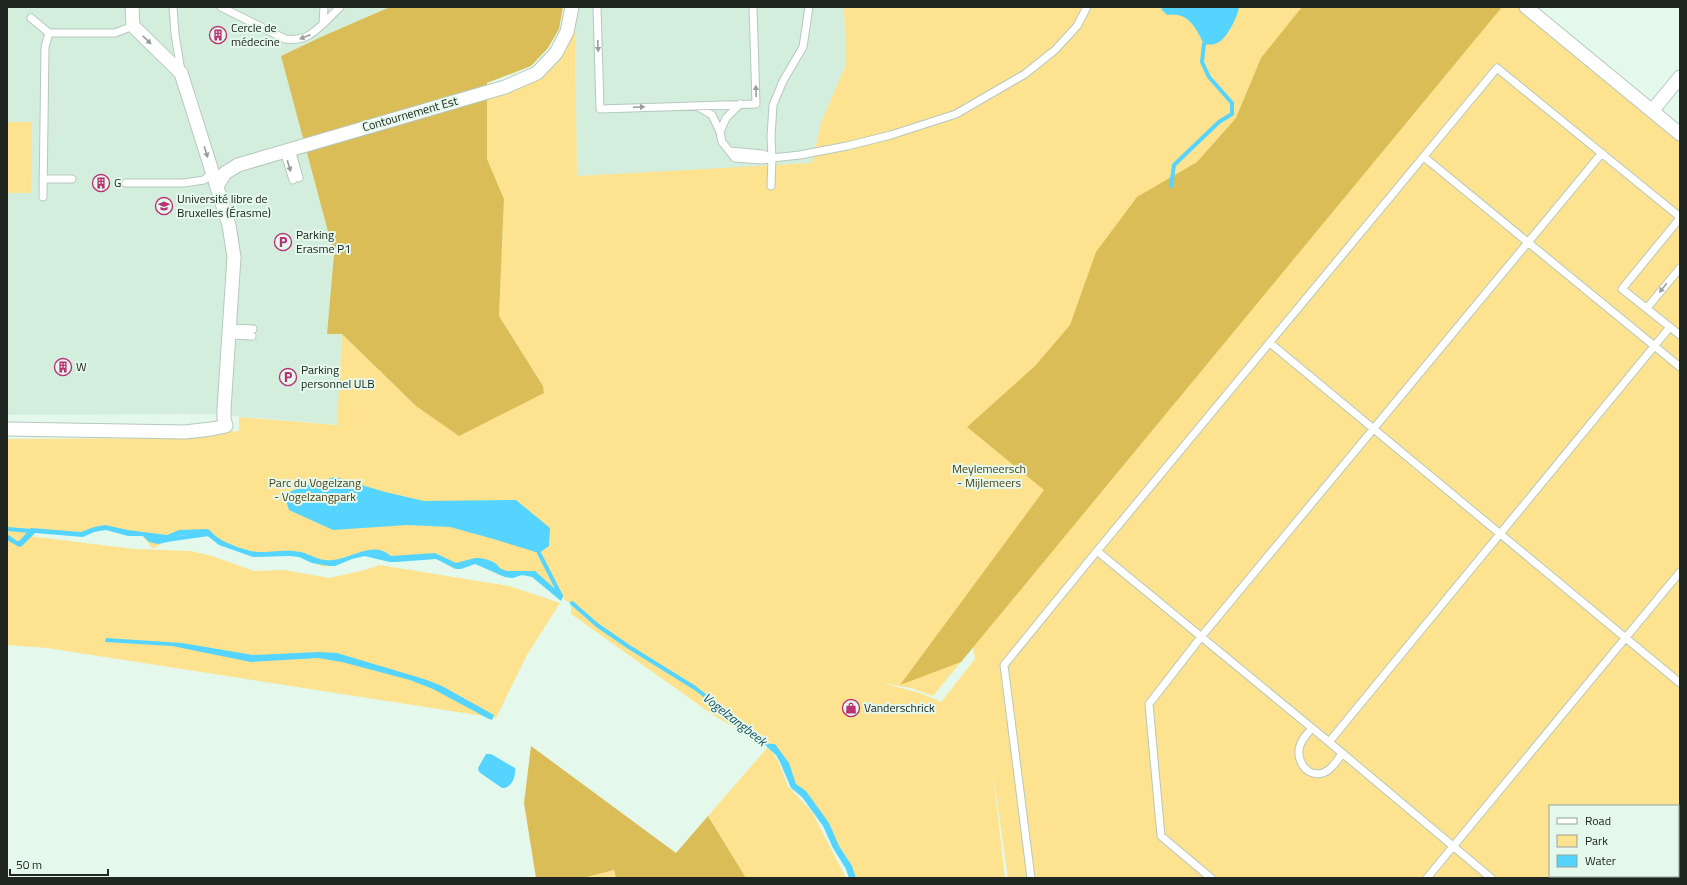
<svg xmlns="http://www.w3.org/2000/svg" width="1687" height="885" viewBox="0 0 1687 885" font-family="'Titillium Web',sans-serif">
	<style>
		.built { fill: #d4eede }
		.green { fill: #fde38f; fill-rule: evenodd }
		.forest { fill: #dbbd57 }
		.water { fill: #54d4fe }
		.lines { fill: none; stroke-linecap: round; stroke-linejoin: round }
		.stream { stroke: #54d4fe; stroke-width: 4 }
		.service-casing { stroke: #b6c8bc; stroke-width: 9 }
		.minor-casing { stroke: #b6c8bc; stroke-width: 15 }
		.service { stroke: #fff; stroke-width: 7 }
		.minor { stroke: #fff; stroke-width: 13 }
		.oneway { fill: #9b9d9c }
		.labels { text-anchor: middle; stroke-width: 4; stroke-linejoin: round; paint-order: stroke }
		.poi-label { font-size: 12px; fill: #202622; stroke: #e5f8ec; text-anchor: start }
		.street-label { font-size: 12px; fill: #202622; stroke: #e5f8ec }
		.park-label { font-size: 12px; fill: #4f4218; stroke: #e5f8ec }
		.water-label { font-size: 13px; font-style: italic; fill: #194f60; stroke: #e5f8ec }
	</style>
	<rect width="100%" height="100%" fill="#e5f8ec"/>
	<path class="built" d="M7,7H390L323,36L281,56L334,254L327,334H342L337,425L211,414L7,415Z
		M567,7H844L846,64L821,123L812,163L663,172L577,176L575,29Z"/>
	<path class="green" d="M844,7H1517L1680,140V860L1678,862V806H1550V876H1662L1660,878H1008L992,766L1005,878H852L825,823L794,788L776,749L760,739L758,742L713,715L571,614V604L532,577L525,575L502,576L474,563L454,569L436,557L393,561L378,552L349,558L339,564L323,567L300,555L281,553L260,557L221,545L210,534L175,535L153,549L140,533L104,527L80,536L32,531L29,536L134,549L191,551L212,556L254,571L284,570L329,578L365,570L379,565L509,586L560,603L527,655L496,718L47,648L7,645V439L198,438L226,432L239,431V417L337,425L342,334L416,406L544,393L543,386L499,316L504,199L487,159V98L560,56L575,29L577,176L812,163L821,123L846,64ZM973,647L975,659L941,702L920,693L882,683L911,688L933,696Z
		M7,122H32L31,193H7Z
		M767,748L770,749L778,761L788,786L812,812L846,878H746L708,816Z
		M614,870L616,878H583Z"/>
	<path class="forest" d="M390,7H563L559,29L548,48L531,66L487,83V159L504,199L499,316L543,386L544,393L459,436L416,406L342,334H327L334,254L281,56L323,36Z
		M1302,7H1502L961,662L900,685L1044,490L967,427L1035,366L1070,325L1096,252L1137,197L1197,162L1236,118L1261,58Z
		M531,746L676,853L708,816L746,878H616L614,870L583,878H536L524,803Z"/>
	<path class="water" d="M1165,7L1181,8L1183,7H1239C1238,16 1227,38 1219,42C1214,45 1210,45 1204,44C1196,28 1188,11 1167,15L1161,9Z
		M335,477L385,492L424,501L516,500L550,528L549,546L539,553L490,538L450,527L407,525L333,530L289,510L284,494L307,485Z
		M105,525L128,530L167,535L179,530L208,529C212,532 216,537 220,539C227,544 250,552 258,552C272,552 286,549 301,552C312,555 321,562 333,560C353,558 373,540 391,556L435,553L456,563L475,558H480L496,567L507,571H535L563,596L561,601L532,577L522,575L513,578L505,577L475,564L461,569H456L436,559L396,562H391L374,554L352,559L335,566H329L312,563L299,557L290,556L253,557L219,545L205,534L178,536L168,542L158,544L149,542L143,536H128L106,530L94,532L83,537L35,533L22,546L19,547L7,540V534L17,541H19L31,528L81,532L94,527Z
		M106,638L182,643L253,655L319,652L337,653L424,679L442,686L494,715L492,720L487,718L433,689L410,680L342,662L318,658L251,662L172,646L105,642Z
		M770,744H775L789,763L796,784L806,791L829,823L839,846L852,866L856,878H849L846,869L833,848L823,826L802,797L791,788L780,762L776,755L767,747Z
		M486,754H491L515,768C516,776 512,788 502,788L479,772L478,768Z"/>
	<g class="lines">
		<path class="stream" d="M1171,186L1174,165L1219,122L1232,114V103L1209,77L1202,62L1204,44
			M7,529L32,531
			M166,540L209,534
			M539,553L561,596
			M365,554L390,560
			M479,560C488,561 497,564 500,573
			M572,603L597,625L629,647L695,688L772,748"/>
		<g class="service-casing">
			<path id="service" d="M173,7L175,34L181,71
				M221,7L285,39C303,41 310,36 323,24L324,7
				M597,7L600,109L756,104L753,7
				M809,7L803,47L783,81L773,105L771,137L772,158L800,155L847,146L891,135L956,114L1025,74L1055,50L1077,26L1087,7
				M31,18L49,33H115L133,26
				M323,24L340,7
				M697,106L712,115L720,132L722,142L735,158L762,160L772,158
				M720,132L726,118L740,104
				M291,149L299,178
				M284,151L293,180
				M730,151L763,154L772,158
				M1424,157L1680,367
				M44,179H72
				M126,183H184L204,180L212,173
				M771,186L772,158
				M43,197L45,47L49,33
				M1680,218L1622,289L1680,335
				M1647,308L1680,268
				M229,328L253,329
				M229,335L252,336
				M1270,343L1680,683
				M1097,551L1497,68L1680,217
				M1312,728C1308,733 1303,738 1301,743C1294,757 1305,778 1323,773C1331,770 1338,760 1342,753
				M1329,742L1670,327
				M1678,835L1680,833
				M1031,878L1004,665L1097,551L1329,742L1491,878
				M1211,878L1161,836L1149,704L1201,637L1602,153
				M1427,878L1680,572
				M1632,878L1634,876"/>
		</g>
		<g class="minor-casing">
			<path id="minor" d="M1526,7L1680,134
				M1652,111L1680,77
				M217,186L225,173L238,165L505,87L537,73L556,53L567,32L572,7
				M7,429L185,432L211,429L226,426L224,418V409L234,257L229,225L181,73L133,26L132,7"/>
		</g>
		<use href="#service" class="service"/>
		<use href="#minor" class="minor"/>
	</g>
	<defs><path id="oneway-solid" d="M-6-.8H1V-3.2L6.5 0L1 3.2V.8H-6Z"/></defs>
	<g class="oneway">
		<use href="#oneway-solid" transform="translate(305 37) rotate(159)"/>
		<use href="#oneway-solid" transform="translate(147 40) rotate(44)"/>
		<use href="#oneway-solid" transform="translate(598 46) rotate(88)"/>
		<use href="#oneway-solid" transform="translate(756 91) rotate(-92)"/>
		<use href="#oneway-solid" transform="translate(639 107) rotate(-2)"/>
		<use href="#oneway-solid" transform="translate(206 152) rotate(73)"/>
		<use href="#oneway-solid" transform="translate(289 166) rotate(73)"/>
		<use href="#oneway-solid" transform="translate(1663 288) rotate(129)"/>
	</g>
	<defs>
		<g id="building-ring" transform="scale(0.9)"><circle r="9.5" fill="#e5f8ec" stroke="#b83275" stroke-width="1.5"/><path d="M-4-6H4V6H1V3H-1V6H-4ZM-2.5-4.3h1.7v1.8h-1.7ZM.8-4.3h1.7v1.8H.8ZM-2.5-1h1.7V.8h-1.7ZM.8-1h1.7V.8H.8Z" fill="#b83275"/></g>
		<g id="university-ring" transform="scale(0.9)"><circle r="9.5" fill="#e5f8ec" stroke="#b83275" stroke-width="1.5"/><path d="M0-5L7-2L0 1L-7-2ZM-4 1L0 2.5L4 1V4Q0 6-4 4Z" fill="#b83275"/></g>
		<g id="parking-ring" transform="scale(0.9)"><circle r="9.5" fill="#e5f8ec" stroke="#b83275" stroke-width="1.5"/><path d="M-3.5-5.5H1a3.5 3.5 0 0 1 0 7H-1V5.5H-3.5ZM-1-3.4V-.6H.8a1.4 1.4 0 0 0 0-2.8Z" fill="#b83275"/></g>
		<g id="shop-ring" transform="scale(0.9)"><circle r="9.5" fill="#e5f8ec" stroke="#b83275" stroke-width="1.5"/><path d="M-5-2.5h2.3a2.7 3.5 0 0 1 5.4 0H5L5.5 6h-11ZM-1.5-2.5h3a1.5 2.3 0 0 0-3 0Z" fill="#b83275"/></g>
	</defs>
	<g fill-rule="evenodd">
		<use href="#building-ring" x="218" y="35"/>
		<use href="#building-ring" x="101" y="183"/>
		<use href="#university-ring" x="164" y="206"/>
		<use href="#parking-ring" x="283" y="242"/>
		<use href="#building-ring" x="63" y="367"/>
		<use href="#parking-ring" x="288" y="377"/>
		<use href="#shop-ring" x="851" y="708"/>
	</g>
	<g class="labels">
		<g class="poi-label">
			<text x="231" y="32">Cercle de<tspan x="231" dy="14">médecine</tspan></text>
			<text x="114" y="187">G</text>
			<text x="177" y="203">Université libre de<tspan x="177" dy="14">Bruxelles (Érasme)</tspan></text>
			<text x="296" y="239">Parking<tspan x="296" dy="14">Erasme P1</tspan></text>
			<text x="76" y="371">W</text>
			<text x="301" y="374">Parking<tspan x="301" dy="14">personnel ULB</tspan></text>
			<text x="864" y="712">Vanderschrick</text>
		</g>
		<g class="street-label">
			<text transform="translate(410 114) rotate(-16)" y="4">Contournement Est</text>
		</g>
		<g class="park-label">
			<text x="989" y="473">Meylemeersch<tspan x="989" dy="14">- Mijlemeers</tspan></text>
			<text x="315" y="487">Parc du Vogelzang<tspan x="315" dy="14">- Vogelzangpark</tspan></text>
		</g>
		<g class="water-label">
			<text transform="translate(735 719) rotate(38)" y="5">Vogelzangbeek</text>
		</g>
	</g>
	<rect width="1687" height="885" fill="none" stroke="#202622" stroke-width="16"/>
	<rect x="1549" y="805" width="130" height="72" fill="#e5f8ec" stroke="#96a49b"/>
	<rect x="1557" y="818" width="20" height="6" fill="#ffffff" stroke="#96a49b"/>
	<text x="1585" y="825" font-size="12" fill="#202622">Road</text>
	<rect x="1557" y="835" width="20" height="12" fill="#fde38f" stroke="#96a49b"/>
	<text x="1585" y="845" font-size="12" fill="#202622">Park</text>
	<rect x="1557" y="855" width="20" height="12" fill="#54d4fe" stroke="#96a49b"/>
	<text x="1585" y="865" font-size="12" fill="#202622">Water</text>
	<path d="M10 869v6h98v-6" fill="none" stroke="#202622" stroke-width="2"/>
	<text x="16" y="869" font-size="12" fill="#202622" stroke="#e5f8ec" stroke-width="3" paint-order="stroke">50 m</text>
</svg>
